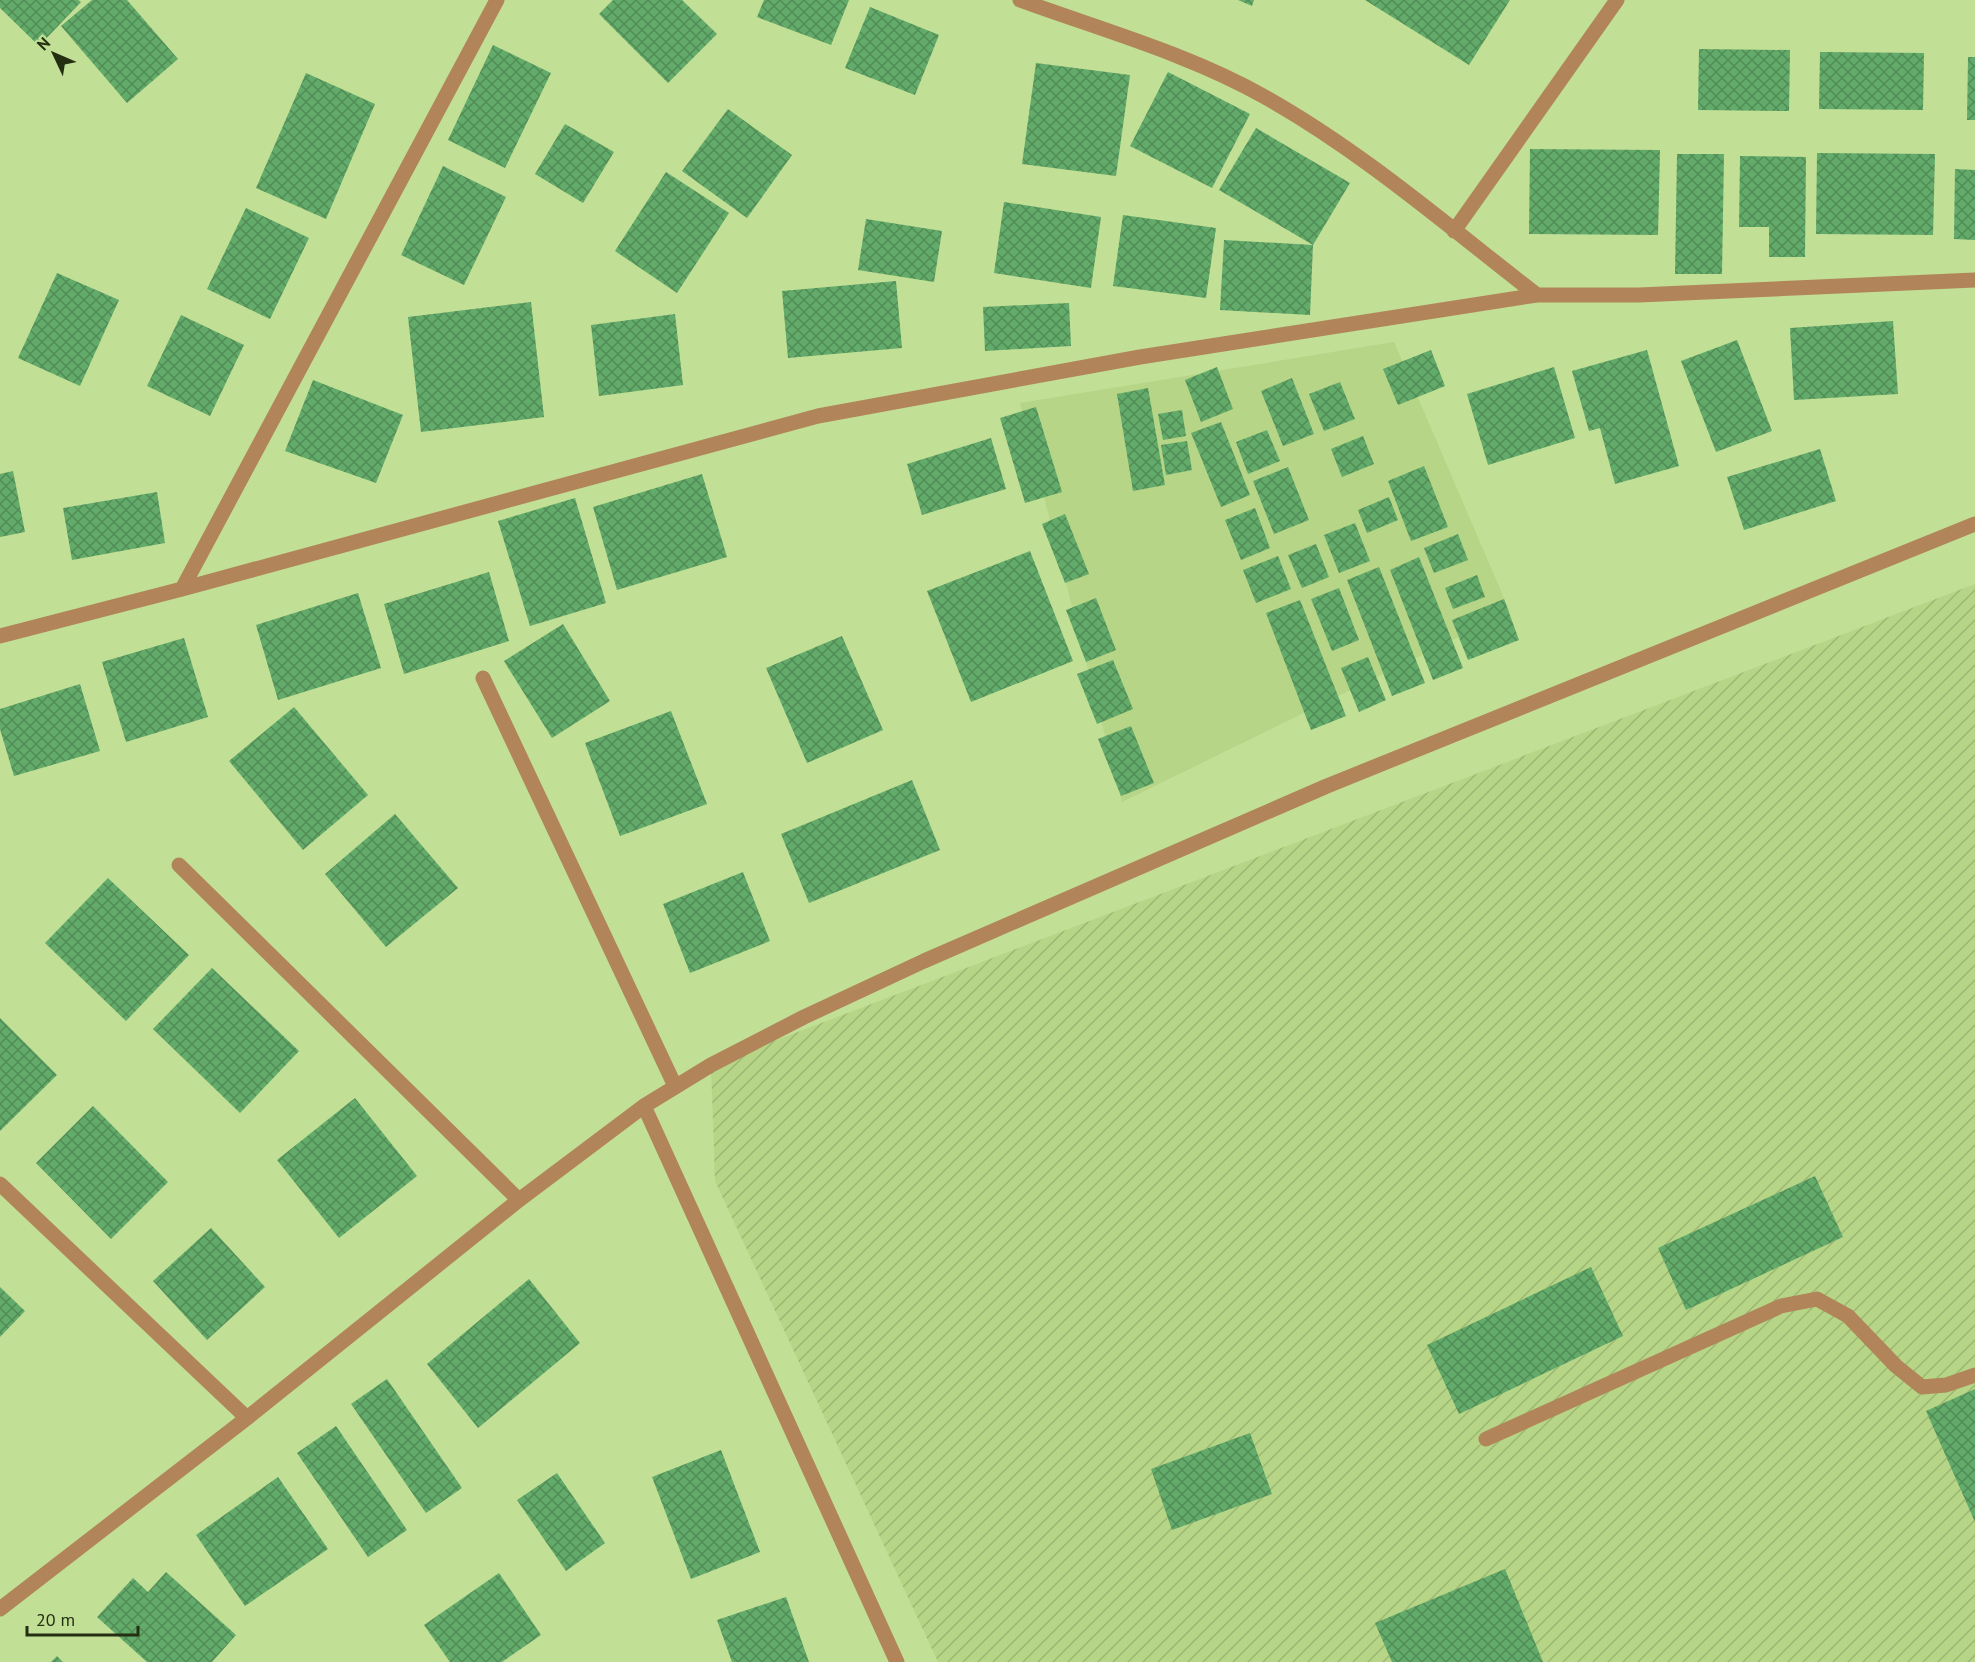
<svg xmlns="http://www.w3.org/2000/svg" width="1975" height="1662" viewBox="0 0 1975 1662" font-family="'PT Sans',sans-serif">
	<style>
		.built { fill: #b6d586 }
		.industrial { fill: url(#industrial-furrows) }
		.building { fill: url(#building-cross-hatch) }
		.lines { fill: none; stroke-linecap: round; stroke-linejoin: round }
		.lane { stroke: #b18559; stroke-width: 15 }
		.street { stroke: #b18559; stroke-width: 15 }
	</style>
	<defs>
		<pattern id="industrial-furrows" width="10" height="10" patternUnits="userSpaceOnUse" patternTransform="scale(1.5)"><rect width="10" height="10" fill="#b6d586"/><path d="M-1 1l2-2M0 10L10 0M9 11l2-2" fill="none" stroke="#9cb773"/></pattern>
		<pattern id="building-cross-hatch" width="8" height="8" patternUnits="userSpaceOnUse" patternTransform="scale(1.5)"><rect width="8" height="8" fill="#63ab6a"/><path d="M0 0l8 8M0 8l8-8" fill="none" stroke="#518c56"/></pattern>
	</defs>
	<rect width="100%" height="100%" fill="#c2df96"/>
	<path class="built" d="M1394,342L1510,612L1122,802L1020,403Z"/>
	<path class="industrial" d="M1975,584V1662H938L715,1181L711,1065Z"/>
	<path class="building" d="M0,0H78L81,2L39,46L0,8Z
		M92,0H127L178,59L127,103L61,26Z
		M613,0H682L717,34L668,83L599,14Z
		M764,0H849L831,45L757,17Z
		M1238,0H1254L1252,6Z
		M1365,0H1510L1469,65Z
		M870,7L939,35L915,95L845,68Z
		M493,45L551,73L505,168L448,140Z
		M1699,49L1790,50L1789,111L1698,110Z
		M1820,52L1924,53L1923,110L1819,109Z
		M1968,57H1975V120H1967Z
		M1036,63L1130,75L1116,176L1022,164Z
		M1168,72L1250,114L1212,188L1130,146Z
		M306,73L375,104L326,219L256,188Z
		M728,109L792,155L747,218L682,171Z
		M565,124L614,152L583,203L535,174Z
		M1256,128L1350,183L1313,245L1310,315L1220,310L1224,240L1313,245L1219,190Z
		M1530,149L1660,150L1658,235L1529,234Z
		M1817,153L1935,154L1933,235L1816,234Z
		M1677,154H1724L1722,274H1675Z
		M1740,156L1806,157L1805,257H1769V227H1739Z
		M443,166L506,197L464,285L401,255Z
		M1955,169L1975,170V240L1954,239Z
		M666,172L729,213L677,293L615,251Z
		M1004,202L1101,217L1091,288L994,273Z
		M246,208L309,238L270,319L207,289Z
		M1123,215L1216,228L1206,298L1113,286Z
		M866,219L942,231L934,282L858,270Z
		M57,273L119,300L80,386L18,358Z
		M896,281L902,348L788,358L782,291Z
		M531,302L544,417L421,432L408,317Z
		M1069,303L1071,346L985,351L983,307Z
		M675,314L683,385L599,396L591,325Z
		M181,315L244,345L210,416L147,386Z
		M1893,321L1898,394L1794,400L1790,328Z
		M1737,340L1772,431L1716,452L1681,361Z
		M1431,350L1445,386L1398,405L1383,369Z
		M1647,350L1679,466L1615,484L1600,428L1589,431L1572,371Z
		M1217,367L1233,409L1201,422L1185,380Z
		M1554,367L1575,438L1488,465L1467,394Z
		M1292,378L1314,434L1283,446L1261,391Z
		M313,380L403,415L376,483L285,451Z
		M1340,382L1355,419L1324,431L1309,394Z
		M1148,388L1165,485L1133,491L1117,394Z
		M1036,407L1062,492L1025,503L1000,418Z
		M1182,410L1186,436L1163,440L1158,414Z
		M1221,422L1250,495L1221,507L1191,433Z
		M1267,430L1280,461L1248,474L1236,442Z
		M1363,436L1374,464L1342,477L1331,449Z
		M991,438L1006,489L922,515L907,464Z
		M1187,441L1192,470L1166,475L1161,445Z
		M1820,449L1836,501L1744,530L1727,477Z
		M1424,466L1448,527L1411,541L1388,481Z
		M1288,467L1309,520L1274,534L1253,481Z
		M13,471L25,532L0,537V474Z
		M702,474L727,557L617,590L593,507Z
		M157,492L165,543L72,560L63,508Z
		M1389,497L1398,520L1367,533L1358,510Z
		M575,498L606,603L530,626L498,521Z
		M1255,508L1270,548L1241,560L1225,520Z
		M1065,514L1089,574L1065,583L1042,524Z
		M1355,523L1370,561L1339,573L1324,535Z
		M1458,534L1468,560L1434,573L1424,548Z
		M1316,544L1329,577L1302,588L1288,555Z
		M1030,551L1073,661L971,702L927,591Z
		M1278,556L1291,589L1256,603L1243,570Z
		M1419,557L1463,668L1433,680L1390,570Z
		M1379,567L1425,683L1392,696L1347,580Z
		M489,572L509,641L404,674L384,604Z
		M1477,575L1485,597L1453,609L1445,588Z
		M1339,588L1359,640L1332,651L1311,599Z
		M358,593L381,668L278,700L256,625Z
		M1096,598L1116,650L1086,662L1066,610Z
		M1504,599L1519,640L1468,660L1452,620Z
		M1300,600L1346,716L1311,730L1266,613Z
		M563,624L610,701L552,738L504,661Z
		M842,636L883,730L807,763L766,668Z
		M184,638L208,717L126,742L102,662Z
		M1368,657L1386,700L1359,712L1341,668Z
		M1113,660L1133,709L1097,724L1077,674Z
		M80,684L100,751L14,776L0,729V709Z
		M294,707L368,795L303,850L229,761Z
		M671,711L707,804L620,836L585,743Z
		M1131,726L1154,783L1121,796L1098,739Z
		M912,780L940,850L809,903L781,834Z
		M395,814L458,888L386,947L325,874Z
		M743,872L770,941L690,973L663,904Z
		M108,878L189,955L126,1021L45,943Z
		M212,968L299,1051L240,1113L153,1029Z
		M0,1018L57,1075L0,1131Z
		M355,1098L417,1176L339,1238L277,1160Z
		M93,1106L168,1182L111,1239L36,1163Z
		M1815,1176L1843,1237L1686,1310L1658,1248Z
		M211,1228L265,1287L207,1340L153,1281Z
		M1591,1267L1623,1336L1459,1414L1427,1345Z
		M529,1279L580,1343L478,1428L427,1364Z
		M0,1287L25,1311L0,1337Z
		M387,1379L462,1488L426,1513L351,1404Z
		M1975,1389V1522L1926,1411Z
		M336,1426L407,1530L368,1557L297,1453Z
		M1250,1433L1272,1494L1172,1530L1151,1469Z
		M721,1450L760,1552L691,1579L652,1477Z
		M557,1473L605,1543L566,1571L517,1500Z
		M278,1477L328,1549L245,1606L196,1535Z
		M1505,1569L1543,1662H1392L1375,1623Z
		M166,1572L236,1635L212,1662H147L97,1617L133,1578L148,1592Z
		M499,1573L541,1635L502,1662H450L424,1625Z
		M786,1597L809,1662H732L717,1620Z
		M57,1656L63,1662H51Z"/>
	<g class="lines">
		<path class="lane" d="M1486,1439L1781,1306L1817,1299L1848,1316L1896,1366L1922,1387L1946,1385L1975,1375"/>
		<path class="street" d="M1020,0C1102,30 1189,54 1265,97C1363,152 1449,227 1537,295
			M1454,231L1617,0
			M182,589L497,0
			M0,636L182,589L818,416L1140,357L1537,295H1639L1975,280
			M483,678L675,1086
			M179,865L519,1200
			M644,1106L897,1662
			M0,1184L247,1418
			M0,1609L247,1418L519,1200L644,1106L711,1065L804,1017L924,961L1327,786L1975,524"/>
	</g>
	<g transform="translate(54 54) rotate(314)" stroke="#c2df96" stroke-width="4.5" paint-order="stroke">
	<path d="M0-4.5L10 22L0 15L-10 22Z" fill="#242f12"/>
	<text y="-9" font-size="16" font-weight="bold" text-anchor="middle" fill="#242f12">N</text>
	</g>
	<path d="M27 1626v9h111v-9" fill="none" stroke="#242f12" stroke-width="3"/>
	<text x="36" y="1626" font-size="18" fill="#242f12" stroke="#c2df96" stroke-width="4.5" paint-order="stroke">20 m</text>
</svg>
